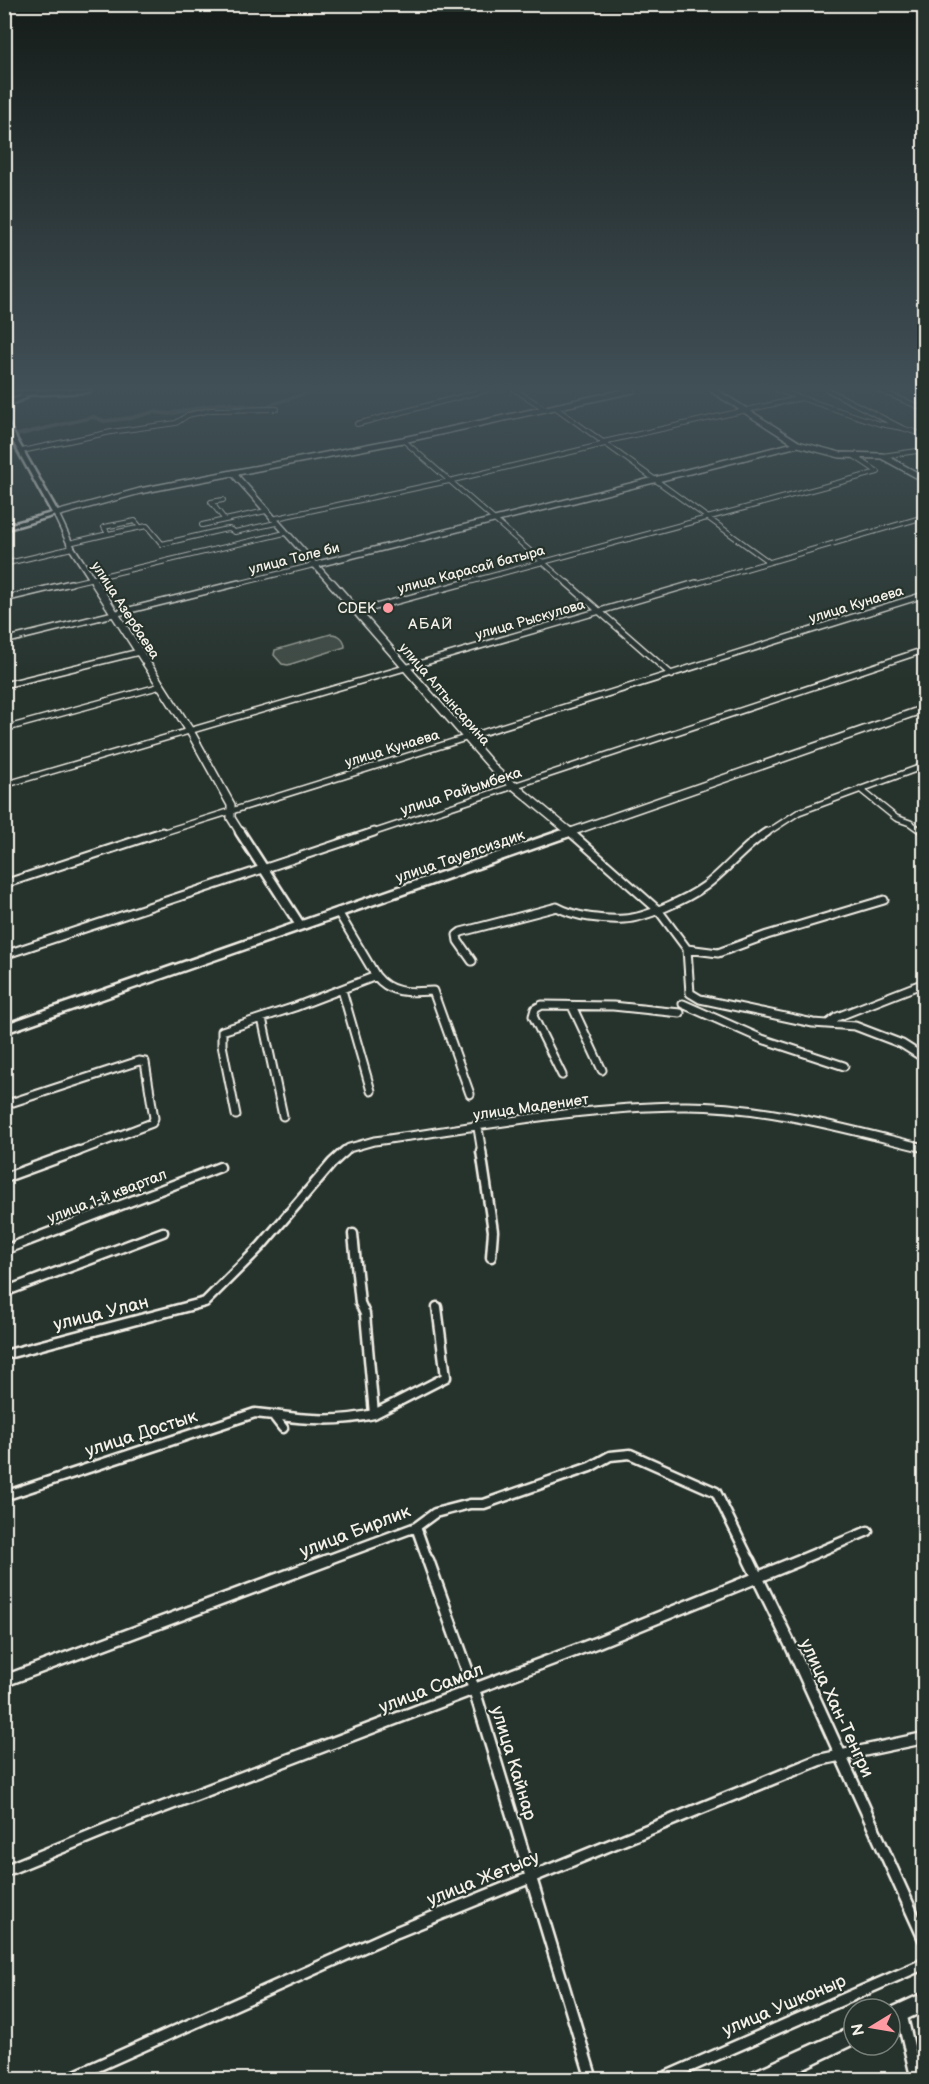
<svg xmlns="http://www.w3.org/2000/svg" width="929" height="2084" viewBox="0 0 929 2084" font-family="'Balsamiq Sans',sans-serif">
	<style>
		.green { fill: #414b45; stroke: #9a9e96; stroke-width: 1.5 }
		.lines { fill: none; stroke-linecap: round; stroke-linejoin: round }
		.river { fill: #676f68; fill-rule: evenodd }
		.minor-far4-casing { stroke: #f4f1e8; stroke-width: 6 }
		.minor-far3-casing { stroke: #f4f1e8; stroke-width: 8 }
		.minor-far2-casing { stroke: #f4f1e8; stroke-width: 11 }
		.minor-far1-casing { stroke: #f4f1e8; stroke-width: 13 }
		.minor-casing { stroke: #f4f1e8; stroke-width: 15 }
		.tertiary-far2-casing { stroke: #f4f1e8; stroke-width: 8 }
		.tertiary-far1-casing { stroke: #f4f1e8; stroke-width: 10 }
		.tertiary-casing { stroke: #f4f1e8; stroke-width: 13 }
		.secondary-casing { stroke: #f4f1e8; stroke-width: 5 }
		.minor-far4 { stroke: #26332d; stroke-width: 4 }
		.minor-far3 { stroke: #26332d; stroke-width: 5 }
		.minor-far2 { stroke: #26332d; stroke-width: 7 }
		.minor-far1 { stroke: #26332d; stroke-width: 8 }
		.minor { stroke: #26332d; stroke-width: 10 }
		.tertiary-far2 { stroke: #26332d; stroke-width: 5 }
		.tertiary-far1 { stroke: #26332d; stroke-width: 7 }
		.tertiary { stroke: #26332d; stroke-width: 8 }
		.secondary { fill: #26332d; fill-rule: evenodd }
		.poi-dot { fill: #ff9aa2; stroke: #26332d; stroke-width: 2 }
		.labels { text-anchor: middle; stroke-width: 4.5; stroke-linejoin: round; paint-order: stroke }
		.far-street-label { font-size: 14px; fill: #f4f1e8; stroke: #26332d }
		.far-poi-label { font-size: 14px; fill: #f4f1e8; stroke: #26332d; text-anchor: end }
		.far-quarter-label { font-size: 15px; letter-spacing: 1.5px; fill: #f4f1e8; stroke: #26332d }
		.street-label { font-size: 15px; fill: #f4f1e8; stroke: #26332d }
		.near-street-label { font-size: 18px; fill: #f4f1e8; stroke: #26332d }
	</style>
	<rect width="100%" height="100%" fill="#26332d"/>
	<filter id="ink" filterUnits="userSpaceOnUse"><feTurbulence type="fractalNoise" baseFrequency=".0167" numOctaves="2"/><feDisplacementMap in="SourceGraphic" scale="12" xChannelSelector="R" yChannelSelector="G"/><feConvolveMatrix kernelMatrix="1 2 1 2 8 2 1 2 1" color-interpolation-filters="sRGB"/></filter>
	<g filter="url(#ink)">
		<path class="green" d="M331,634C339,634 345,639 345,647L288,665L282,664L274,655L275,650Z"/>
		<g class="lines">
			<path class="river" d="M312,390H327L305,395L262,410L223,405L169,416L153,414L132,420L104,423L93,419L4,440V436L94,415L105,419L131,416L153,410L169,412L223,401L261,406Z"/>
			<g class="minor-far4-casing">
				<path id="minor-far4" d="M515,390L547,410
					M777,390L880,424L902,428
					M828,390L902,428L924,435
					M879,390L924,409
					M913,390L924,395
					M556,408L769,562
					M357,424L486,390
					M403,440L569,585
					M603,442L801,398
					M22,451L111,432L176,423L188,415L211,410L277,409
					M882,456L924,450
					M272,519L449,481L605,444
					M225,520L266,511
					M202,525L225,520L211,502L223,500
					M140,527L135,521L104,527L108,534L147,526L162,544L222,530L229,529L235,532L276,523
					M69,543L108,534
					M4,564L72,548
					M64,585L285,533
					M233,585L314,565
					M458,585L878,472L854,456
					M691,585L924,517"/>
			</g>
			<g class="minor-far3-casing">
				<path id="minor-far3" d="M567,583L672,675
					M4,599L71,583
					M357,612L464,583
					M4,641L239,583
					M4,685L139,652
					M4,729L161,686
					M4,785L696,583
					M860,789L896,818L910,823L924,833
					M570,832L572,834
					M158,834L924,595
					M369,834L924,650
					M765,834L799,812L924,766"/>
			</g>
			<g class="minor-far2-casing">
				<path id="minor-far2" d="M570,832L658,910L687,949L690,993L700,999L813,1023L855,1026L902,1044L924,1058
					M4,884L162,832
					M687,949L718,953L767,935L884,900
					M4,955L374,832
					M472,961L458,941L457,935L461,932L557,907C575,917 603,920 624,919C646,918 687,899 705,886C727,870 743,847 767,832
					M376,976C391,995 411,992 433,991L470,1094
					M342,990L371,1091
					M683,1004L762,1039L844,1066
					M572,1006L602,1070
					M262,1018L283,1116
					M829,1023L837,1017L924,983
					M562,1075L533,1016L535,1009L542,1005L613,1006L680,1013
					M923,1102L924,1093
					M4,1105L139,1061L145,1062L154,1118L152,1123L74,1153
					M236,1115L222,1045V1031L295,1007L376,976L338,912
					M478,1128L482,1153
					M344,1153L349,1148L374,1141C476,1127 579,1107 682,1106C763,1105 846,1129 924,1148"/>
			</g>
			<g class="minor-far1-casing">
				<path id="minor-far1" d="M481,1151L493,1231L491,1257
					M4,1178L78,1151
					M4,1250L220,1167
					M4,1292L163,1232
					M4,1355L205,1302L261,1246L332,1163L345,1151
					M374,1414L446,1377L437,1307
					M273,1415C307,1420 340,1422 374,1414L365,1314L360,1303L353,1234
					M4,1496L255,1413L273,1415L283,1428
					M416,1527L428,1561
					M324,1561L416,1527L435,1513L470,1504H484L590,1467L610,1456L630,1454L716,1492L750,1561
					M797,1561L868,1531"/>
			</g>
			<g class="minor-casing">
				<path id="minor" d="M428,1560L474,1689L592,2080
					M749,1560L791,1646L924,1939
					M4,1681L328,1560
					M4,1871L124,1822L598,1642L800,1560
					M901,2013L917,2080
					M66,2080L397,1932L819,1760L924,1738
					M659,2080L924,1964"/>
			</g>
			<g class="tertiary-far2-casing">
				<path id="tertiary-far2" d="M713,390L798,444L840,455L882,456L924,479
					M233,473L333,585
					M314,565L798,444
					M96,585L72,548L56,514L140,491L403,440L633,390"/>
			</g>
			<g class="tertiary-far1-casing">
				<path id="tertiary-far1" d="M95,583L190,731L231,805V818L241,834
					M332,583L497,772L570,832
					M565,834L924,709"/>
			</g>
			<g class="tertiary-casing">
				<path id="tertiary" d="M240,832L300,925
					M4,1029L569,832"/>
			</g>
			<g class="secondary-casing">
				<path id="secondary" d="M60,390H91L88,392L4,396V392Z
					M24,395L27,397L26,398L4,407V403Z
					M4,417L59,514L4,530V526L52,513L4,425Z
					M924,1993V2011L890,2027L889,2009Z
					M854,2026V2044L779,2080H748L750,2073Z"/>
			</g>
			<use href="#minor-far4" class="minor-far4"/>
			<use href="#minor-far3" class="minor-far3"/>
			<use href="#minor-far2" class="minor-far2"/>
			<use href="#minor-far1" class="minor-far1"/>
			<use href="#minor" class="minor"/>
			<use href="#tertiary-far2" class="tertiary-far2"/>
			<use href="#tertiary-far1" class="tertiary-far1"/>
			<use href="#tertiary" class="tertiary"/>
			<use href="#secondary" class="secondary"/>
		</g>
	</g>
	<linearGradient id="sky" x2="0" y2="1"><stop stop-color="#151c19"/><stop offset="0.57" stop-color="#415057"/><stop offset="1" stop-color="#415057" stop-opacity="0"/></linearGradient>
	<rect width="929" height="681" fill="url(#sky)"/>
	<circle class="poi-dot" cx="388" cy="608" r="6"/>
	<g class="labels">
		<g class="far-street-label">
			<text transform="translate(294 558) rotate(-14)" y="5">улица Толе би</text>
			<text transform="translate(471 569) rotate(-15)" y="5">улица Карасай батыра</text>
			<text transform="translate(856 604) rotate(-17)" y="5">улица Кунаева</text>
			<text transform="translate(126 610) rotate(57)" y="5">улица Азербаева</text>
			<text transform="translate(530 619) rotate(-16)" y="5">улица Рыскулова</text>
			<text transform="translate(445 694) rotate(49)" y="5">улица Алтынсарина</text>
			<text transform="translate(392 748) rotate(-17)" y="5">улица Кунаева</text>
		</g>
		<g class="far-poi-label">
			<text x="376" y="613">CDEK</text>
		</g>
		<g class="far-quarter-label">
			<text x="431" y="629">АБАЙ</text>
		</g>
		<g class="street-label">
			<text transform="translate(461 791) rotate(-18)" y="5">улица Райымбека</text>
			<text transform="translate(460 856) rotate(-19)" y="5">улица Тауелсиздик</text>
			<text transform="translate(531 1107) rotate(-8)" y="5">улица Мадениет</text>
			<text transform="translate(107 1196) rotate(-21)" y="5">улица 1-й квартал</text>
		</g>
		<g class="near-street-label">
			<text transform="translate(101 1313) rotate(-14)" y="6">улица Улан</text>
			<text transform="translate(141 1433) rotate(-18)" y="6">улица Достык</text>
			<text transform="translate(355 1531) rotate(-21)" y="6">улица Бирлик</text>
			<text transform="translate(431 1688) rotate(-21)" y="6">улица Самал</text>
			<text transform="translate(837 1708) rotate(65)" y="6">улица Хан-Тенгри</text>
			<text transform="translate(514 1763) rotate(73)" y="6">улица Кайнар</text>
			<text transform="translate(483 1878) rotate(-22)" y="6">улица Жетысу</text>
			<text transform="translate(784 2005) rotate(-23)" y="6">улица Ушконыр</text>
		</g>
	</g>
	<rect width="929" height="2084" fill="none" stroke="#26332d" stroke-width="24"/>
	<rect x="12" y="12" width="905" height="2060" fill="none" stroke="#f4f1e8" stroke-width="2" filter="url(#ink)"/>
	<g transform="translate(872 2027) rotate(259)"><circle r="28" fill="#26332d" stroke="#787f78" stroke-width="1.5"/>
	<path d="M0-4.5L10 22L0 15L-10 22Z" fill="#ff9aa2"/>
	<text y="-9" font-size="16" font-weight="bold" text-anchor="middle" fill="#f4f1e8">N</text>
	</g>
</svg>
